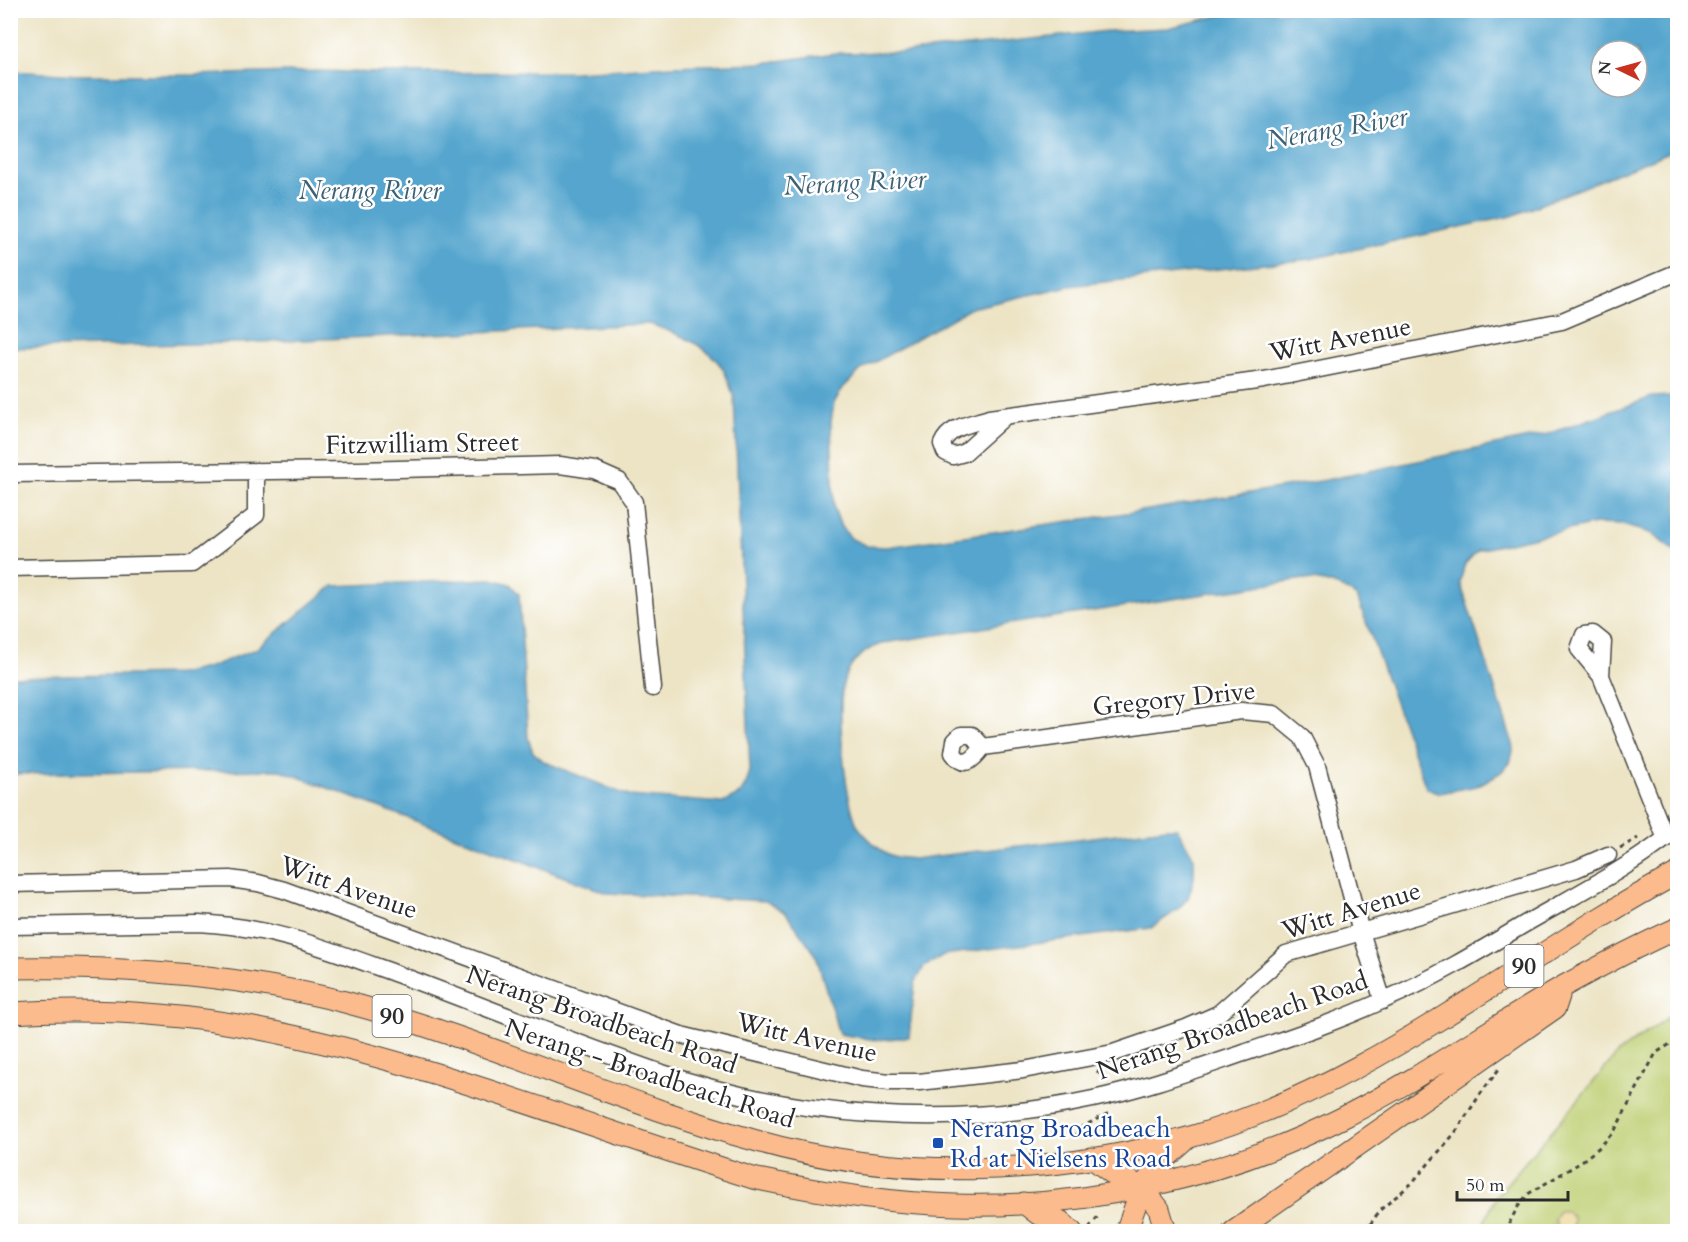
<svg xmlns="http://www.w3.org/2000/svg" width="1688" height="1242" viewBox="0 0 1688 1242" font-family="Cardo,serif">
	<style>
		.green { fill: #bdce71; stroke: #747c4e; stroke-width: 1.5 }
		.sand { fill: #eeda9e; stroke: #8c8264; stroke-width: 1.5 }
		.water { fill: #54a5ce; stroke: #40687c; stroke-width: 1.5; fill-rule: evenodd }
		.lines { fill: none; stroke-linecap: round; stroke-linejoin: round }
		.minor-casing { stroke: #484742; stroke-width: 19 }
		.major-casing { stroke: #484742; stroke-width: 23 }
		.path { stroke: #484742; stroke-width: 3; stroke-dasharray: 4.5 4.5; stroke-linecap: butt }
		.minor { stroke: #fff; stroke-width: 16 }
		.major { stroke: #fbbb8c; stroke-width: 21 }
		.transit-dot { fill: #1a4fb4; stroke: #fff; stroke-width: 2 }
		.labels { text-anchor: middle; stroke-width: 5; stroke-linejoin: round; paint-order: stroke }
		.shield { fill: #fff; stroke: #6b6b6b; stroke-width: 1.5 }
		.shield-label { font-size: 24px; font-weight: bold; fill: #2b2b2b }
		.street-label { font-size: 26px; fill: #2b2b2b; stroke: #fff }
		.transit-label { font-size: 26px; fill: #164399; stroke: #fff; text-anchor: start }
		.water-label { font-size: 27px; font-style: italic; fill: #3d6274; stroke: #fff }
	</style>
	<rect width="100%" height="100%" fill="#fff"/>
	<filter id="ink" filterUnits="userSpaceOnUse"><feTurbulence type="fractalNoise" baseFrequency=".0167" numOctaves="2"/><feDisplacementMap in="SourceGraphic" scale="12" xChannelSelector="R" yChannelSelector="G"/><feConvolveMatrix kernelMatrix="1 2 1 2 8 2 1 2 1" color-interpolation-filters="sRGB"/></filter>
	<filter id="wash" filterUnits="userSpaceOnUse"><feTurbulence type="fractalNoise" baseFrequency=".008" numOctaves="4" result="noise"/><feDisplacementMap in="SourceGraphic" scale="24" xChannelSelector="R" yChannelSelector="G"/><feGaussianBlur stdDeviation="1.35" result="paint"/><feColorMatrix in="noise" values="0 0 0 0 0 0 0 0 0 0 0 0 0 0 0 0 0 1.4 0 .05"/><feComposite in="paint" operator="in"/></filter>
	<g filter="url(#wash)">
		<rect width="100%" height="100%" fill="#ede4c5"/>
		<path class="green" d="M1677,1011V1231L1479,1232L1498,1194L1618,1053Z"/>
		<path class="sand" d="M1559,1211H1566L1573,1218V1231H1547L1551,1225H1557L1554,1219Z"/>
		<path class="water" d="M1238,11H1677V149L1512,216L1310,259L1069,286L971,308L861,370L843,388L834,403L831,422L834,508L841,527L852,539L867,546L887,547L1148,510L1326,480L1548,434L1652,397L1672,396L1677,398V557L1674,551L1650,533L1622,525L1595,524L1478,550L1465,564L1460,582L1514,747L1510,763L1500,773L1477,786L1440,793L1426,788L1357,597C1340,585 1325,581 1304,579L884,643C865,649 853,659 845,678C835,700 845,808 859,828C866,837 880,851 890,855C897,858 906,858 913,859L1167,828H1177L1194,858V878L1188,898L1176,911L1151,928L943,955L924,967L915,983L909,1037L876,1040L839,1034L816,955L786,913L766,901L607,893L280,770L11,774V677L179,674L207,668L256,649L333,586L492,579L510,584L519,594L528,738L533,752L545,762L629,796L723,803L740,794L746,784L750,771L734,398C731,389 728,379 724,371C710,345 675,333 649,324L238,343L11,348V71L78,75H194L320,71L381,73L575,72L672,66L763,63L835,53L911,52L1107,31L1168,28ZM1601,51H1637V87H1601Z"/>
	</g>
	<g filter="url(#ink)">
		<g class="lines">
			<g class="minor-casing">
				<path id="minor" d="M1003,418L964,453L953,456L945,452L942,444C949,426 972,424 989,418L1264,380L1562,321L1678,272
					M10,474L358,470L560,465L594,470L619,481L634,502L653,688
					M10,568L192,564L256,515V471
					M1601,676L1603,642L1593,634L1584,635L1579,649L1601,676L1666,839
					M961,735H972L983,747C974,759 965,770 953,753L955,741Z
					M983,747L1241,711L1274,714L1302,737L1317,766L1361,932L1383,1001
					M10,884L230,879L258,883L284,890L681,1035L862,1079L890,1082H919L1023,1070L1113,1053L1186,1028L1218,1014L1286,954L1576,869L1608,855
					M10,926L199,923C273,927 328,949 397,974C483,1006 569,1041 656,1071C794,1118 950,1130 1093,1099C1145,1088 1194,1070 1244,1053C1291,1037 1339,1021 1384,1000C1433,979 1478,952 1523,925C1575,895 1631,867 1678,829"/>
			</g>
			<g class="major-casing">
				<path id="major" d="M10,968C123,966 235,974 345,1002C485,1039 617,1102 757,1141C894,1180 1050,1177 1187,1138C1369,1087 1514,961 1678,873
					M10,1013C91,1008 175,1013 254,1028C425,1060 587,1127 753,1178C819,1192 887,1203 955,1205C1085,1209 1228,1176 1344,1117C1420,1079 1489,1029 1562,987C1600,966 1638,946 1678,928
					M1092,1158L1112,1173L1142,1187L1159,1209L1166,1232
					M1024,1203L1038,1214L1060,1221L1072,1232
					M1126,1232L1142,1187L1167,1157L1185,1141
					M1233,1232L1555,1008L1559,996"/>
			</g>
			<path class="path" d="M1620,848L1638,838
				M1097,1071L1107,1081
				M1076,1136L1080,1128L1111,1112
				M1089,1228L1099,1215
				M462,1232L498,1230L507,1232
				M1007,1232L1029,1228
				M1365,1232L1380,1210L1411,1184L1455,1133L1481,1093L1499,1069
				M1505,1232L1517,1208L1528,1194L1578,1164L1601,1146L1615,1130L1656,1053L1678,1039"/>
			<use href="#minor" class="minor"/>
			<use href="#major" class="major"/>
		</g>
	</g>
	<rect class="transit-dot" x="932" y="1137" width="12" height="12" rx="3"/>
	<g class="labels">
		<g class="shield">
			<rect x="1504.5" y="945" width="39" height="42" rx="4.5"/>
			<rect x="372.5" y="995" width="39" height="42" rx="4.5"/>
		</g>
		<g class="shield-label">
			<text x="1524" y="974">90</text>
			<text x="392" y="1024">90</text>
		</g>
		<g class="street-label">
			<text transform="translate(1340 339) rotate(-11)" y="9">Witt Avenue</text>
			<text transform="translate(422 443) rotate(-1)" y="9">Fitzwilliam Street</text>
			<text transform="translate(1174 698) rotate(-6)" y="9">Gregory Drive</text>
			<text transform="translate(349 887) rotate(19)" y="9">Witt Avenue</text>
			<text transform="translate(1351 910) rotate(-17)" y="9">Witt Avenue</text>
			<text transform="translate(602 1019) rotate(19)" y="9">Nerang Broadbeach Road</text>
			<text transform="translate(1232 1025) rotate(-19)" y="9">Nerang Broadbeach Road</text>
			<text transform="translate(807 1037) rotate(13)" y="9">Witt Avenue</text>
			<text transform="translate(650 1073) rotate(18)" y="9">Nerang - Broadbeach Road</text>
		</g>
		<g class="transit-label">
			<text x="950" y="1137">Nerang Broadbeach<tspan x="950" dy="30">Rd at Nielsens Road</tspan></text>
		</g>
		<g class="water-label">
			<text transform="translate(1337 128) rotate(-10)" y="9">Nerang River</text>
			<text transform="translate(855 182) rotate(-3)" y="9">Nerang River</text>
			<text x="370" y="199">Nerang River</text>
		</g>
	</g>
	<rect width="1688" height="1242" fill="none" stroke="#fff" stroke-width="36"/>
	<g transform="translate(1619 69) rotate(275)"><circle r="28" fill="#ffffff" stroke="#aaaaaa" stroke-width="1.5"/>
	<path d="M0-4.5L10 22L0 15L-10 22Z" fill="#c8321e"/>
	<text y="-9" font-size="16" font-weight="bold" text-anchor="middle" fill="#2b2b2b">N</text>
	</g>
	<path d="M1457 1191v9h111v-9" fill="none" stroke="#2b2b2b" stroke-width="3"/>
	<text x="1466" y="1191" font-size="18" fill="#2b2b2b" stroke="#ffffff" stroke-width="4.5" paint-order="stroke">50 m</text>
</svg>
